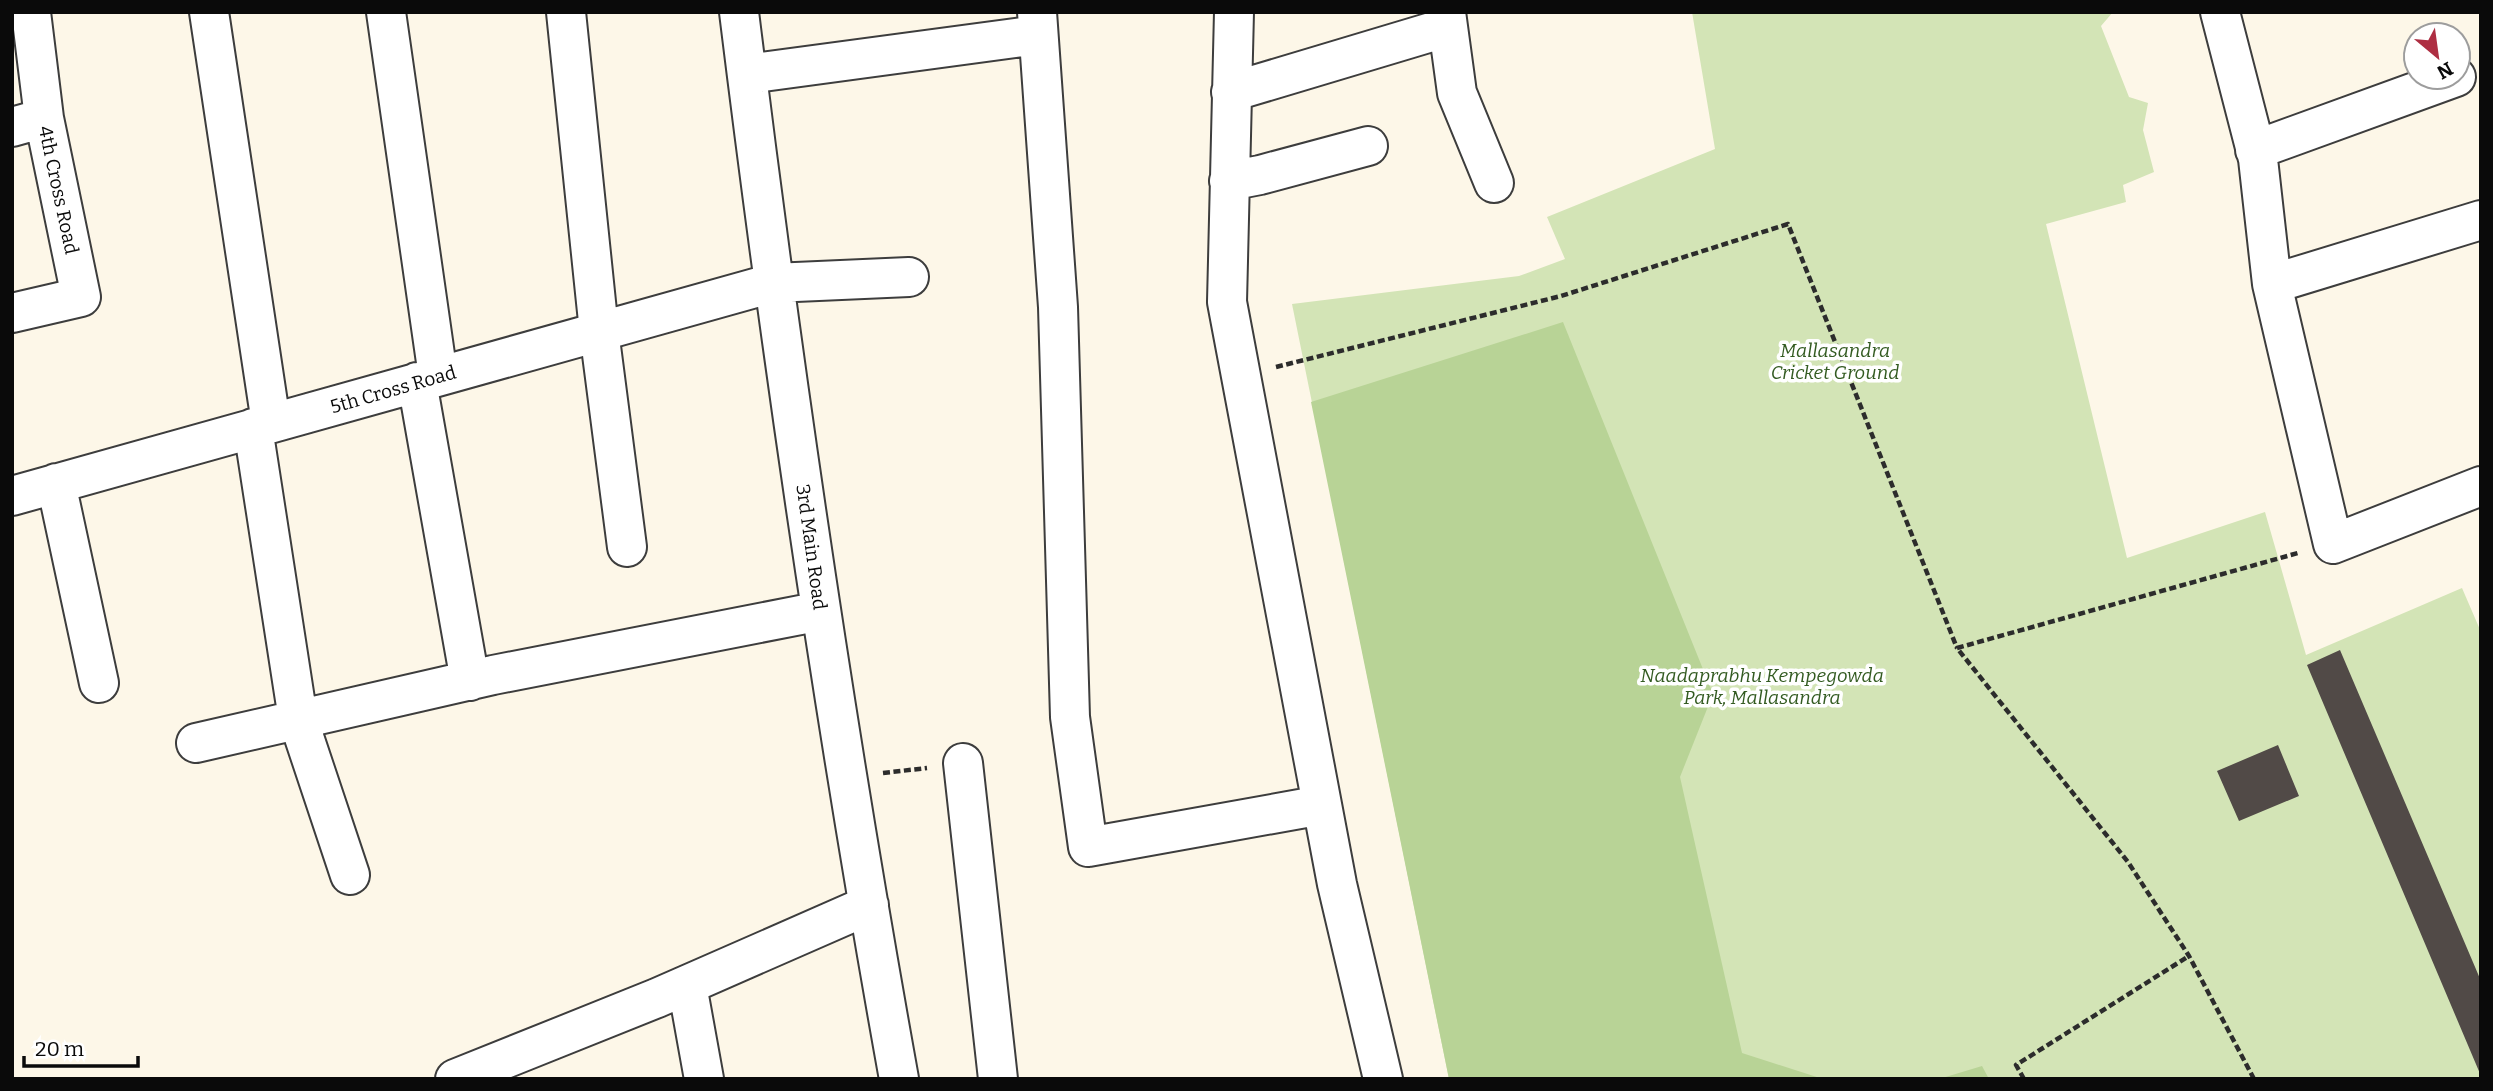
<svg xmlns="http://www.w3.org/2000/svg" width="2493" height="1091" viewBox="0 0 2493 1091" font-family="Bitter,serif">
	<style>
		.green { fill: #d3e4b6 }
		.forest { fill: #b8d396 }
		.building { fill: #514a47 }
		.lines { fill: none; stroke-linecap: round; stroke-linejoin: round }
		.minor-casing { stroke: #3d3d3d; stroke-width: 42 }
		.path { stroke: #2c2c2c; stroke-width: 4.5; stroke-dasharray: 7 3.5; stroke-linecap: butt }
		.minor { stroke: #fff; stroke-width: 38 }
		.labels { text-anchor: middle; stroke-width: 7; stroke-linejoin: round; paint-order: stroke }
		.street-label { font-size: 19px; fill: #0a0a0a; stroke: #fff }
		.park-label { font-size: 19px; font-style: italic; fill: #335b21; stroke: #fff }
	</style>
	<rect width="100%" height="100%" fill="#fdf7e8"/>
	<path class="green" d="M1692,12H2113L2101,26L2129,97L2148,103L2143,130L2154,172L2123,185L2126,202L2046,224L2127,558L2265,512L2306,655L2462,588L2481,632V1079H1449L1292,304L1519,276L1565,259L1547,217L1715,149Z"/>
	<path class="forest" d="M1563,322L1713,694L1680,777L1742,1053L1823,1079H1449L1311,402Z
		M1982,1066L1989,1079H1939Z"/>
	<path class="building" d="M2340,650L2481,981V1076L2307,665Z
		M2278,745L2299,796L2239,821L2217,771Z"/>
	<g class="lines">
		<g class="minor-casing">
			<path id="minor" d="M209,12L271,423
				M386,12L438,376
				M566,12L599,331L627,547
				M739,12C783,369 835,725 899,1079
				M1037,12L1058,307L1070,717L1088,847L1322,805
				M1234,12L1227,302L1337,884L1383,1079
				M1446,12L1457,93L1494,183
				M2220,12L2258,159L2272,284L2481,220
				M747,74L1038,35
				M1231,92L1448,27
				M12,127L44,118
				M2255,150L2456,77
				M1229,181L1260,175L1368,146
				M2272,284L2333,544L2481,486
				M12,313L81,297L44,118L31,12
				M417,382L470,681
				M253,428L298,719L350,875
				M56,483L99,683
				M12,496L773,283L909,277
				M196,743L493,675L821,611
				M963,763L998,1079
				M687,985L704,1079
				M455,1079L657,998L869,905"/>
		</g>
		<path class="path" d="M1276,367L1561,296L1788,224L1957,648
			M883,773L927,768
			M2024,1079L2016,1065L2189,956
			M2254,1079L2189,956L2128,862L1957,648L2298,553"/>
		<use href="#minor" class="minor"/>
	</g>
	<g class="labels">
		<g class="street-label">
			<text transform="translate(59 190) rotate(78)" y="7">4th Cross Road</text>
			<text transform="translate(393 389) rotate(-16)" y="7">5th Cross Road</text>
			<text transform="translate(812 547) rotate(82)" y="7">3rd Main Road</text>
		</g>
		<g class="park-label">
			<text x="1835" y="357">Mallasandra<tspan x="1835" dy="22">Cricket Ground</tspan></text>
			<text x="1762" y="682">Naadaprabhu Kempegowda<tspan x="1762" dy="22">Park, Mallasandra</tspan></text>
		</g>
	</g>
	<rect width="2493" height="1091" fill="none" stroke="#0a0a0a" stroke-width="28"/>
	<g transform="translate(2437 56) rotate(151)"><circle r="33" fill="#ffffff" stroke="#9d9d9d" stroke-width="2"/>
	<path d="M0-5L12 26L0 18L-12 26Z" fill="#ae2e42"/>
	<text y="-10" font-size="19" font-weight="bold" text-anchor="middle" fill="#0a0a0a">N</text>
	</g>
	<path d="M24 1056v10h114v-10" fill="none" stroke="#0a0a0a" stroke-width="3.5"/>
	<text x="35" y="1056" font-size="21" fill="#0a0a0a" stroke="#ffffff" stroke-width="5" paint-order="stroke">20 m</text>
</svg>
